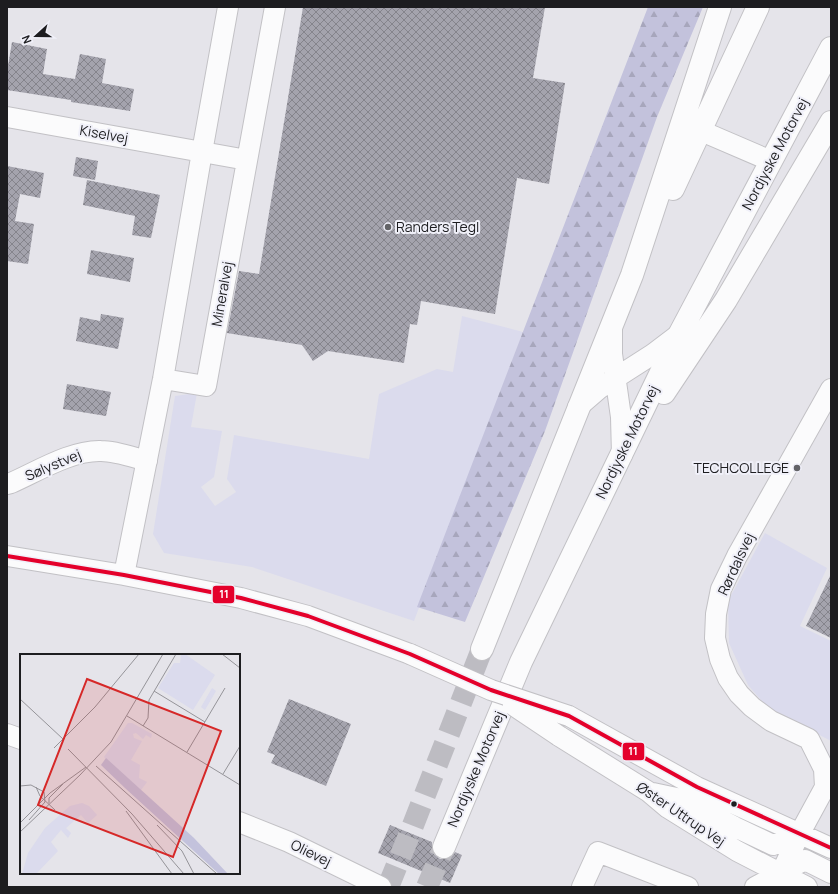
<svg xmlns="http://www.w3.org/2000/svg" width="838" height="894" viewBox="0 0 838 894" font-family="Manrope,sans-serif">
	<style>
		.grass { fill: #dbdbed }
		.forest { fill: url(#forest-firs) }
		.building { fill: url(#building-cross-hatch) }
		.lines { fill: none; stroke-linecap: round; stroke-linejoin: round }
		.highway-tunnel { stroke: #bdbcc2; stroke-width: 22; stroke-dasharray: 22 11; stroke-linecap: butt }
		.minor-casing { stroke: #c2c1c5; stroke-width: 22 }
		.highway-casing { stroke: #c2c1c5; stroke-width: 24 }
		.minor { stroke: #fbfbfc; stroke-width: 20 }
		.highway { stroke: #fbfbfc; stroke-width: 22 }
		.minor-bridge-casing { stroke: #c2c1c5; stroke-width: 22; stroke-linecap: butt }
		.minor-bridge { stroke: #fbfbfc; stroke-width: 20 }
		.bus-1-casing { stroke: #f0f0f9; stroke-width: 7 }
		.bus-1 { stroke: #e4002b; stroke-width: 4 }
		.poi-dot { fill: #636367; stroke: #f0f0f9; stroke-width: 1.5 }
		.bus-dot { fill: #1d1d20; stroke: #f0f0f9; stroke-width: 1.5 }
		.labels { text-anchor: middle; stroke-width: 4; stroke-linejoin: round; paint-order: stroke }
		.street-label { font-size: 14px; fill: #1d1d20; stroke: #f0f0f9 }
		.poi-label { font-size: 14px; fill: #1d1d20; stroke: #f0f0f9; text-anchor: start }
		.inset-road { fill: none; stroke: #959499; stroke-width: 1 }
		.view { fill: #d62828; fill-opacity: 0.15; stroke: #d62828; stroke-width: 2 }
		.inset-edge { fill: none; stroke: #1d1d20; stroke-width: 2 }
		.line-badge { stroke: #f0f0f9; stroke-width: 1.5 }
		.badge-label { font-size: 11px; text-anchor: middle; font-weight: bold; fill: #fff }
	</style>
	<defs>
		<pattern id="forest-firs" width="22" height="20" patternUnits="userSpaceOnUse"><rect width="22" height="20" fill="#c3c2dc"/><path d="M5 1l3.5 6h-7zM16 11l3.5 6h-7z" fill="#a7a6bc"/></pattern>
		<pattern id="building-cross-hatch" width="8" height="8" patternUnits="userSpaceOnUse"><rect width="8" height="8" fill="#a4a3ad"/><path d="M0 0l8 8M0 8l8-8" fill="none" stroke="#85848c"/></pattern>
	</defs>
	<rect width="100%" height="100%" fill="#e5e4ea"/>
	<path class="grass" d="M462,316L523,332L414,621L252,567L164,553L153,534L175,396L197,393L191,427L222,431L214,477L201,487L215,506L236,492L227,479L234,435L369,459L379,394L437,369L453,372Z
		M765,533L827,568L800,626L831,641V741L768,708L748,685L729,643L728,601Z"/>
	<path class="forest" d="M648,7H703L657,117L545,431L465,622L417,607Z"/>
	<path class="building" d="M303,7H545L533,78L565,83L549,184L517,178L495,314L421,301L417,325L410,324L404,363L328,351L313,361L302,345L227,333L239,271L259,274Z
		M12,42L47,49L43,74L75,79L80,54L106,59L102,83L134,89L130,111L71,102V100L7,90V72Z
		M76,157L98,161L95,180L73,176Z
		M7,166L44,173L40,198L20,194L15,221L34,224L28,264L7,261Z
		M87,180L160,195L151,238L132,235L135,216L83,205Z
		M91,250L134,258L130,282L87,274Z
		M101,314L124,318L118,349L76,341L80,317L100,321Z
		M67,384L111,392L106,416L63,409Z
		M831,574V638L806,626Z
		M289,699L351,724L326,786L271,763L275,755L267,752Z
		M390,825L432,842V848L434,854L440,859H445L451,857L455,852L462,855L450,883L378,853Z"/>
	<g class="lines">
		<path class="highway-tunnel" d="M388,887L410,833L482,649
			M427,887L444,847"/>
		<g class="minor-casing">
			<path id="minor" d="M7,117L247,160
				M685,124L771,161
				M612,328V354L621,417L622,455
				M163,379L206,386L275,7
				M578,407L600,388L653,354L682,332
				M7,484L11,483C38,471 72,450 101,451C116,451 132,457 147,461
				M7,556L124,575L241,598L308,616L410,654
				M124,575L163,379L202,152L228,7
				M569,716L697,787L831,848
				M7,734L21,739
				M559,736L649,792L668,808L737,851L807,887
				M653,793L681,799L735,827L773,845L800,833
				M239,822L289,842L381,887
				M582,887L598,852L688,887
				M755,887L805,860L831,873
				M780,887L781,873L800,833L825,787L824,769L809,739L771,721L752,707L739,694L728,678L720,659L715,638L716,614L721,589L737,556L831,389"/>
		</g>
		<g class="highway-casing">
			<path id="highway" d="M673,189L758,7
				M664,393L726,300L831,122
				M482,649L632,275L720,7
				M444,847L521,662L680,333L831,48"/>
		</g>
		<use href="#minor" class="minor"/>
		<use href="#highway" class="highway"/>
		<g class="minor-bridge-casing">
			<path id="minor-bridge" d="M410,654L491,690L569,716
				M513,705L559,736"/>
		</g>
		<use href="#minor-bridge" class="minor-bridge"/>
		<g class="bus-1-casing">
			<path id="bus-1" d="M7,556L124,575L241,598L308,616L410,654L491,690L569,716L697,787L831,848"/>
		</g>
		<use href="#bus-1" class="bus-1"/>
	</g>
	<g class="poi-dot">
		<circle cx="388" cy="227" r="4"/>
		<circle cx="797" cy="468" r="4"/>
	</g>
	<circle class="bus-dot" cx="734" cy="804" r="3.5"/>
	<g class="labels">
		<g class="street-label">
			<text transform="translate(104 134) rotate(10)" y="5">Kiselvej</text>
			<text transform="translate(775 154) rotate(-62)" y="5">Nordjyske Motorvej</text>
			<text transform="translate(222 294) rotate(-80)" y="5">Mineralvej</text>
			<text transform="translate(627 442) rotate(-64)" y="5">Nordjyske Motorvej</text>
			<text transform="translate(53 465) rotate(-23)" y="5">Sølystvej</text>
			<text transform="translate(736 564) rotate(-65)" y="5">Rørdalsvej</text>
			<text transform="translate(476 769) rotate(-67)" y="5">Nordjyske Motorvej</text>
			<text transform="translate(681 814) rotate(34)" y="5">Øster Uttrup Vej</text>
			<text transform="translate(311 853) rotate(26)" y="5">Olievej</text>
		</g>
		<g class="poi-label">
			<text x="396" y="232">Randers Tegl</text>
			<text x="789" y="473" text-anchor="end">TECHCOLLEGE</text>
		</g>
	</g>
	<g transform="translate(20 654)">
		<rect width="220" height="220" fill="#e5e4ea"/>
		<path d="M192,34L196,37L185,56L181,53ZM108,69H112L132,80L131,84L126,81L123,85L116,79L113,80L114,84L122,87L111,106L120,111L119,124L127,128L121,136L84,103ZM62,149L69,152L77,161L68,169L61,161L46,174L51,179L48,184L41,176L31,188L38,197L16,220H2L8,199L25,174L50,152Z" fill="#dbdbed"/>
		<path d="M86,104L174,184L208,220H199L105,134L81,111Z" fill="#c3c2dc"/>
		<path d="M161,0H165L195,21L173,56L138,34L154,9H160Z" fill="#dbdbed"/>
		<path class="inset-road" d="M202,0L220,14M134,37L185,68M0,45L43,85M107,62L220,131M123,72L128,64L129,46L156,0M34,94L75,53L119,0M48,95L112,160L164,220M167,98L205,34M76,112L197,220M203,120L220,92M0,132L11,131L24,138L25,148L9,166M16,133L20,142L35,156M29,149V144L43,130M106,157L152,220M0,169L30,139L66,113M137,171L162,197L174,220M0,178L60,121L91,88L143,0"/>
		<path class="view" d="M67,25L201,77L153,203L18,151Z"/>
		<rect width="220" height="220" class="inset-edge"/>
	</g>
	<g class="line-badge">
		<rect x="212" y="585" width="23" height="19" rx="4" fill="#e4002b"/>
		<rect x="622" y="742" width="23" height="19" rx="4" fill="#e4002b"/>
	</g>
	<g class="badge-label">
		<text x="224" y="598">11</text>
		<text x="633" y="755">11</text>
	</g>
	<rect width="838" height="894" fill="none" stroke="#1d1d20" stroke-width="16"/>
	<g transform="translate(36 36) rotate(249)" stroke="#f0f0f9" stroke-width="3" paint-order="stroke">
	<path d="M0-3L7 15L0 10L-7 15Z" fill="#1d1d20"/>
	<text y="-6" font-size="11" font-weight="bold" text-anchor="middle" fill="#1d1d20">N</text>
	</g>
</svg>
